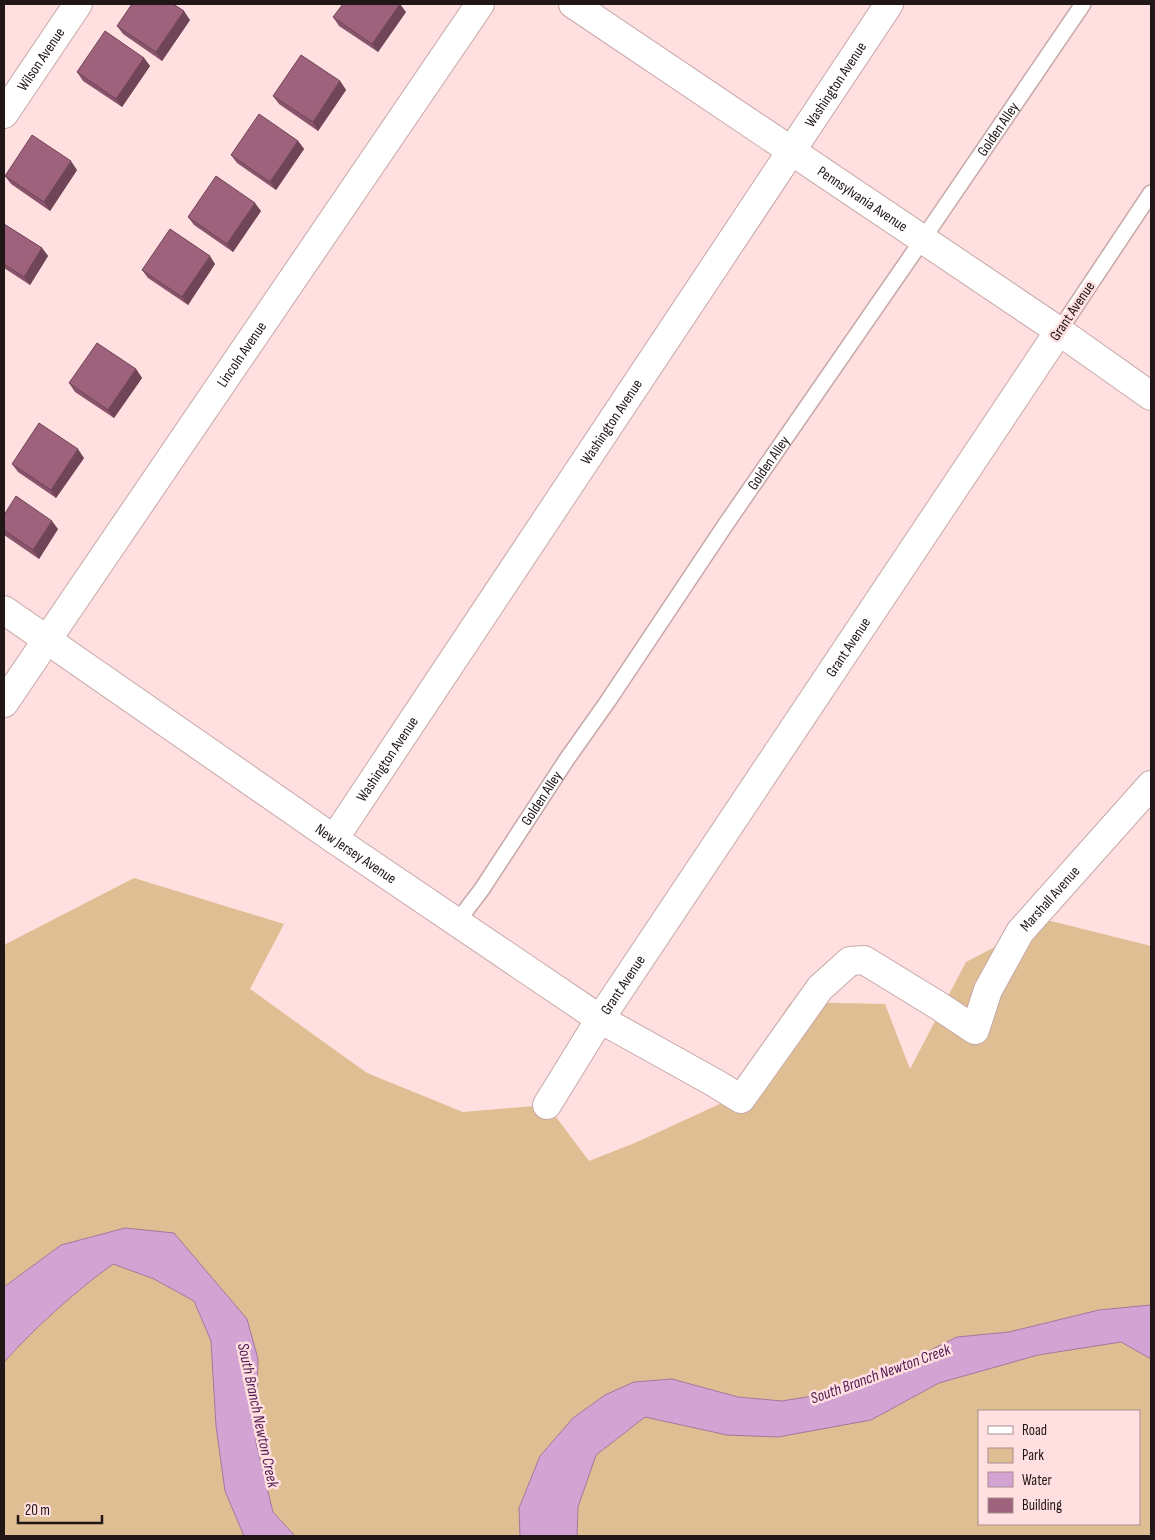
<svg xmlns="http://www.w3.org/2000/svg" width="1155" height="1540" viewBox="0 0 1155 1540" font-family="'Sofia Sans Condensed',sans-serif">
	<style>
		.green { fill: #e0be93; fill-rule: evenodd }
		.water { fill: #d3a3d4; stroke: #9e799b }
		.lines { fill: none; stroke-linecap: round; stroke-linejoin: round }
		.service-casing { stroke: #c6a8a7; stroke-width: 18 }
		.minor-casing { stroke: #c6a8a7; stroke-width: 30 }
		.service { stroke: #fff; stroke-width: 15 }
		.minor { stroke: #fff; stroke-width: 28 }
		.wall { fill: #89546b }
		.shaded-wall { fill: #6f4557 }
		.building { fill: #9f627c; stroke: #6f4557 }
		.labels { text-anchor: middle; stroke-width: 5; stroke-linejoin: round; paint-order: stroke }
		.street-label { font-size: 15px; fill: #221717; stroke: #ffdfdf }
		.water-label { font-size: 16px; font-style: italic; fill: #521954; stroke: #ffdfdf }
	</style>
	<rect width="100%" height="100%" fill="#ffdfdf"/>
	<path class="green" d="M134,878L284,924L250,989L367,1073L463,1112L547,1105L589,1161L637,1142L724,1102L791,1002L885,1004L910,1069L966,962L1047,920L1151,946V1305L1099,1310L1009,1332L957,1337L900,1365L838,1392L782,1401L738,1397L672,1379L605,1395L573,1418L540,1456L519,1507L520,1536H295L273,1512L256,1443L258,1359L125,1228L61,1245L4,1287V945Z
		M113,1264L154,1279L194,1301L211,1341L216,1426L225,1491L244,1536H4V1362C37,1326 73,1293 113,1264Z
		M1122,1342L1151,1359V1536H577L578,1507L596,1455L645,1417L727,1435L871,1420L939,1383L1038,1355ZM979,1411H1139V1524H979Z"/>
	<path class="water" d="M125,1228L174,1233L247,1319L258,1359L256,1443L273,1512L295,1536H244L225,1491L216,1426L211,1341L194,1301L154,1279L113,1264C73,1293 37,1326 4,1362V1287L61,1245Z
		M1151,1305V1359L1121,1342L1038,1355L939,1383L871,1420L778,1437L727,1435L645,1417L596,1455L578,1507L577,1536H520L519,1508L540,1456L573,1418L605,1395L634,1382L672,1379L738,1397L782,1401L838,1392L900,1365L957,1337L1009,1332L1099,1310Z"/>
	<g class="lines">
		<g class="service-casing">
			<g id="service">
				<path d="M1059,331L1151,193"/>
				<path id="s1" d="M457,922L482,889L567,759L608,701L726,524L923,239L1083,4"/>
			</g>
		</g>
		<g class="minor-casing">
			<g id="minor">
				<path id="s2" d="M573,4L1059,331L1151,396"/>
				<path id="s3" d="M4,114L78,4"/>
				<path id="s4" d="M4,610L334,839L600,1019L715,1083L741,1099L820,988L850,961L864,960L939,1006L975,1030L988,990L1020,932L1151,785"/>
				<path id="s5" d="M4,703L480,4"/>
				<path id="s6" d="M334,839L889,4"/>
				<path id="s7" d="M547,1105L600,1019L1059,331"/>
			</g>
		</g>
		<use href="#service" class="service"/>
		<use href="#minor" class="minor"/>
	</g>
	<path class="wall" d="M406,12L378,52L339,26L333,17Z
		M190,20L162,61L123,34L117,26Z
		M144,58L150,66L122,107L83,81L77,72Z
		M340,81L346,90L318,131L279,104L273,96Z
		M298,141L304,149L276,190L237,163L231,155Z
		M77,170L50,211L11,184L5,176Z
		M261,211L233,252L194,225L188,217Z
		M4,224L42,248L48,256L30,285L4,268Z
		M215,264L188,305L148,278L142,270Z
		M136,369L142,378L114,418L75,392L69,383Z
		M84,458L56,498L18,472L12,464Z
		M4,515L58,529L39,559L4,535Z"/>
	<path class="shaded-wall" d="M400,4L406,12L378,52L372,44Z
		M184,11L190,20L162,61L156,52Z
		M144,58L150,66L122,107L116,99Z
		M340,81L346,90L318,131L313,122Z
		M298,141L304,149L276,190L270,182Z
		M71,161L77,170L50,211L44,202Z
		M255,203L261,211L233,252L227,244Z
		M42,248L48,256L30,285L24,277Z
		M210,256L215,264L188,305L182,297Z
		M136,369L142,378L114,418L108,410Z
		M78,449L84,458L56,498L51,490Z
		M52,521L58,529L39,559L33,550Z"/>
	<path class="building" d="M132,4H173L184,11L156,52L117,26Z
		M343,4H400L372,44L333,17Z
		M105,31L144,58L116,99L77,72Z
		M301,55L340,81L313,122L273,96Z
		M259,114L298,141L270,182L231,155Z
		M32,135L71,161L44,202L5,176Z
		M216,176L255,203L227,244L188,217Z
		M4,224L42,248L24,277L4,264Z
		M170,229L210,256L182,297L142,270Z
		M97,343L136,369L108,410L69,383Z
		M39,423L78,449L51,490L12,464Z
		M16,496L52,521L33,550L4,530V515Z"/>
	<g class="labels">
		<g class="street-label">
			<text dy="5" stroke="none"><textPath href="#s3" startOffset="66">Wilson Avenue</textPath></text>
			<text dy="5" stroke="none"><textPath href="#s6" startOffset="906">Washington Avenue</textPath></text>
			<text dy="5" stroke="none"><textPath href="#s1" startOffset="960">Golden Alley</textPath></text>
			<text dy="5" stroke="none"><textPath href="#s2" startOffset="349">Pennsylvania Avenue</textPath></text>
			<text transform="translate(1072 311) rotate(-56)" y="5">Grant Avenue</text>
			<text dy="5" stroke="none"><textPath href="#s5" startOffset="422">Lincoln Avenue</textPath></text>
			<text dy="5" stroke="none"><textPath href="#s6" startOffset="501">Washington Avenue</textPath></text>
			<text dy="5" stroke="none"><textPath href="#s1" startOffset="555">Golden Alley</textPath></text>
			<text dy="5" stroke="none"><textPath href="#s7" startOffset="548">Grant Avenue</textPath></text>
			<text dy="5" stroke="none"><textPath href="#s6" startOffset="96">Washington Avenue</textPath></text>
			<text dy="5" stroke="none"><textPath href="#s1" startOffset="150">Golden Alley</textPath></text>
			<text dy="5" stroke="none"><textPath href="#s4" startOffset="428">New Jersey Avenue</textPath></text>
			<text dy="5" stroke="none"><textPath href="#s4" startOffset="1360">Marshall Avenue</textPath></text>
			<text dy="5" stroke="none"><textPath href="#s7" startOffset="142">Grant Avenue</textPath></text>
		</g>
		<g class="water-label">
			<text transform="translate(880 1373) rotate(-20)" y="6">South Branch Newton Creek</text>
			<text transform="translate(259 1415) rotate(78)" y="6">South Branch Newton Creek</text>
		</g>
	</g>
	<rect width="1155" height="1540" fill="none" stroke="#221717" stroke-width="10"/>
	<rect x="978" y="1410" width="162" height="115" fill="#ffdfdf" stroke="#a78f8f"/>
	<rect x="988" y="1426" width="25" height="8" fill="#ffffff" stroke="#a78f8f"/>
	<text x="1022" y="1435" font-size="15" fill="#221717">Road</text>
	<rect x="988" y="1448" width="25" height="15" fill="#e0be93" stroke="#a78f8f"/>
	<text x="1022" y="1460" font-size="15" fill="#221717">Park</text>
	<rect x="988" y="1472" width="25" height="15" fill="#d3a3d4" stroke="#a78f8f"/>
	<text x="1022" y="1485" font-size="15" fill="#221717">Water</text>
	<rect x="988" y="1498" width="25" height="15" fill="#9f627c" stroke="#a78f8f"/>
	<text x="1022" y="1510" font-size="15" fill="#221717">Building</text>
	<path d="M18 1515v8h84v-8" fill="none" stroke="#221717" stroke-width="2.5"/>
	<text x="25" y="1515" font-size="15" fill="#221717" stroke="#ffdfdf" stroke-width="4" paint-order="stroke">20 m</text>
</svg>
